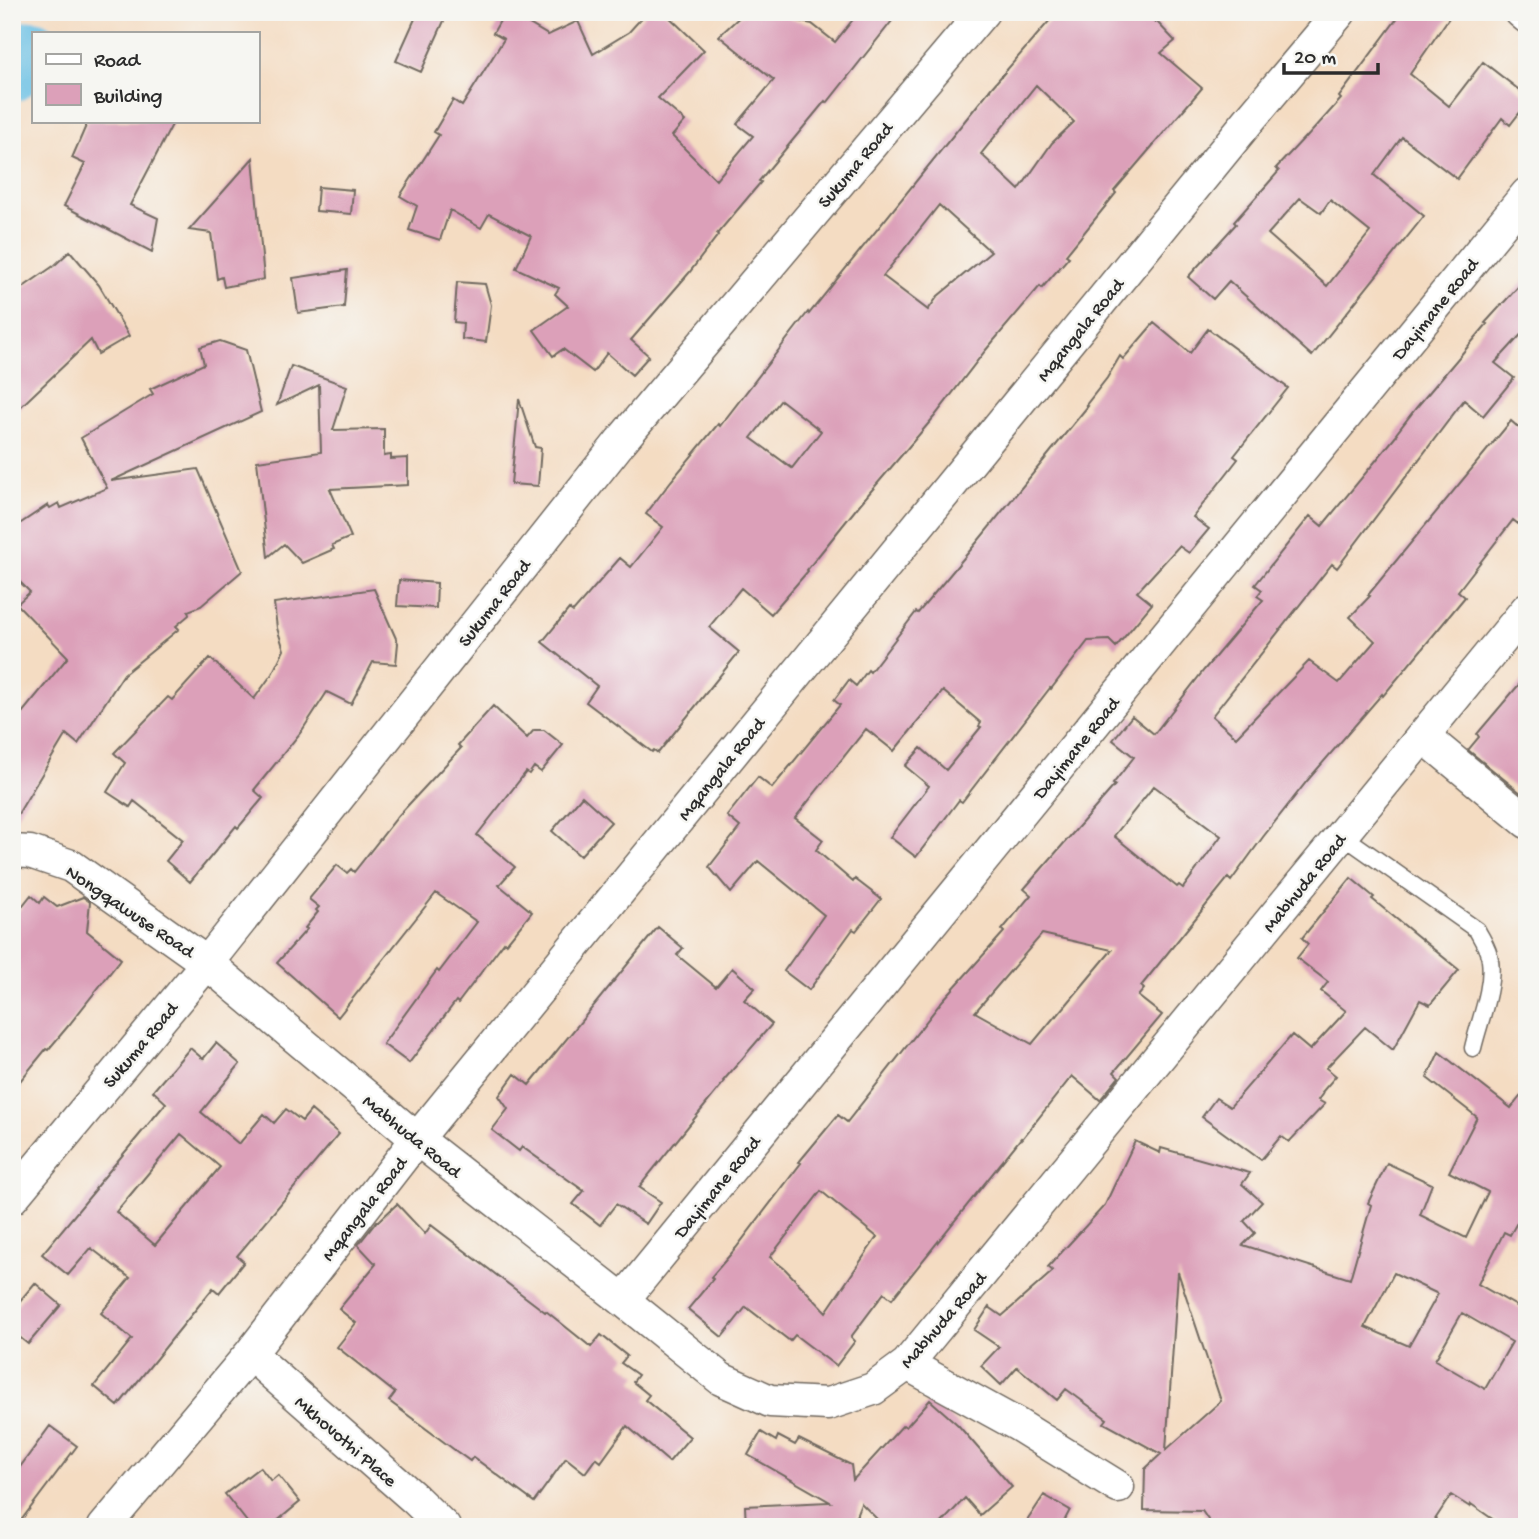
<svg xmlns="http://www.w3.org/2000/svg" width="1539" height="1539" viewBox="0 0 1539 1539" font-family="'Gochi Hand',sans-serif">
	<style>
		.lines { fill: none; stroke-linecap: round; stroke-linejoin: round }
		.river { stroke: #67bfe4; stroke-width: 56 }
		.building { fill: #dca0b9; fill-rule: evenodd }
		.lane-casing { stroke: #716960; stroke-width: 19 }
		.street-casing { stroke: #716960; stroke-width: 35 }
		.lane { stroke: #fff; stroke-width: 16 }
		.street { stroke: #fff; stroke-width: 32 }
		.labels { text-anchor: middle; stroke-width: 5; stroke-linejoin: round; paint-order: stroke }
		.street-label { font-size: 19px; fill: #2b2b2b; stroke: #f6f6f2 }
	</style>
	<rect width="100%" height="100%" fill="#f6f6f2"/>
	<filter id="ink" filterUnits="userSpaceOnUse"><feTurbulence type="fractalNoise" baseFrequency=".0143" numOctaves="2"/><feDisplacementMap in="SourceGraphic" scale="14" xChannelSelector="R" yChannelSelector="G"/><feConvolveMatrix kernelMatrix="1 2 1 2 8 2 1 2 1" color-interpolation-filters="sRGB"/></filter>
	<filter id="wash" filterUnits="userSpaceOnUse"><feTurbulence type="fractalNoise" baseFrequency=".00686" numOctaves="4" result="noise"/><feDisplacementMap in="SourceGraphic" scale="28" xChannelSelector="R" yChannelSelector="G"/><feGaussianBlur stdDeviation="1.57" result="paint"/><feColorMatrix in="noise" values="0 0 0 0 0 0 0 0 0 0 0 0 0 0 0 0 0 1.4 0 .05"/><feComposite in="paint" operator="in"/></filter>
	<g filter="url(#wash)">
		<rect width="100%" height="100%" fill="#f4dcc2"/>
		<g class="lines">
			<path class="river" d="M12,74L33,48"/>
		</g>
		<g id="blocks">
			<path class="building" d="M418,12H448L421,72L396,61Z
				M505,12H509L548,35L578,21L593,54L629,32L647,12H664L704,50L658,98L685,121L672,136L716,180L753,136L737,124L774,80L719,36L745,12H784L790,19L812,24L835,42L859,12H899L827,103L825,101L759,181L761,182L717,234L718,235L689,273L631,340L649,356L632,375L607,353L593,372L563,349L553,356L534,330L568,306L555,294L559,288L516,268L531,236L489,214L481,228L450,210L440,240L409,230L417,206L400,196L439,135L434,132L453,100L462,106L504,39L493,33Z
				M1057,12H1143L1155,22L1156,21L1175,41L1161,53L1202,88L1114,191L1116,193L1066,255L1069,257L1042,288L1040,286L985,351L934,417L860,504L807,570L808,571L771,614L741,588L709,627L739,652L658,753L654,750L652,752L586,702L597,686L542,642L569,609L573,612L620,558L631,567L663,527L646,514L671,481L718,424L720,426L808,312L809,314L992,87ZM1036,85L1074,122L1052,143L1019,190L981,154ZM939,205L991,252L938,296L928,310L883,276ZM781,400L821,431L792,468L751,438Z
				M1402,12H1453L1410,74L1449,106L1483,62L1527,96V103L1510,125L1502,118L1457,179L1402,137L1374,175L1424,216L1312,356L1229,281L1213,299L1188,277L1236,224L1234,222L1279,171L1276,168L1305,137L1306,138L1341,99L1339,97ZM1300,198L1321,213L1330,200L1370,232L1327,286L1268,234Z
				M88,121H174L130,205L158,218L152,252L64,206L85,164L72,158Z
				M253,158L264,279L224,287L222,277L217,279L211,233L189,230Z
				M318,187L353,190L351,214L316,211Z
				M70,251L99,285L129,336L98,354L91,340L12,415V299L19,290L55,265Z
				M347,270L344,307L298,313L293,278Z
				M1527,277V328L1495,363L1514,378L1483,416L1464,400L1337,568L1332,564L1212,716L1236,737L1309,661L1339,683L1375,641L1350,617L1370,596L1368,595L1511,421L1527,435V531L1513,520L1458,591L1465,597L1383,696L1382,694L1307,781L1263,837L1231,881L1228,878L1141,986L1144,989L1138,996L1162,1015L1114,1072L1119,1077L1100,1100L1072,1076L1022,1139L1021,1138L892,1299L884,1293L851,1337L855,1341L836,1366L795,1335L790,1341L746,1307L722,1337L688,1309L713,1279L711,1277L736,1248L801,1163L799,1162L838,1115L847,1122L943,1000L1004,932L1002,930L1031,895L1024,889L1115,785L1113,784L1134,757L1113,740L1132,716L1154,734L1204,670L1263,600L1257,596L1262,590L1255,585L1310,516L1322,526L1397,435L1396,434L1416,408L1487,324L1485,323ZM1154,786L1221,836L1183,888L1179,885L1177,887L1114,836ZM1042,934L1112,950L1057,1016L1056,1015L1032,1044L975,1012ZM821,1191L877,1237L826,1312L785,1269L770,1257Z
				M457,282L485,284L491,305L486,342L462,339L463,323L454,322Z
				M1154,323L1190,353L1208,329L1288,388L1234,456L1238,459L1193,517L1209,529L1189,553L1179,546L1137,592L1152,604L1116,647L1109,640L1088,641L1051,689L1050,688L962,802L959,800L916,857L890,837L929,786L905,766L921,748L946,770L981,727L979,726L981,723L943,691L894,751L866,729L795,818L823,840L816,850L853,882L855,879L881,899L856,931L853,929L809,990L784,971L824,915L758,861L731,893L709,867L740,827L727,816L758,777L772,788L840,705L834,700L849,680L856,686L868,670L870,672L916,612L918,613L978,541L1088,406L1086,405L1107,378L1120,356L1123,359Z
				M220,341L246,350L261,412L111,481L198,469L242,571L201,606L188,611L189,615L176,626L179,629L124,674L78,744L66,734L12,824V725L68,657L17,604L30,592L12,574V529L48,505L50,508L59,503L61,508L107,488L81,438L153,394L150,389L204,364L200,347Z
				M291,366L347,386L333,430L384,429V456L391,455V459L408,458V485L330,489L351,537L332,545L334,549L302,563L284,544L268,557L257,461L321,452L319,385L277,405Z
				M519,399L535,447L541,448L538,486L511,484Z
				M399,580L437,583L436,608L397,606Z
				M374,589L398,643L396,664L373,662L351,704L327,692L301,732L254,790L263,798L238,828L236,826L190,882L166,861L183,840L134,801L130,807L107,792L125,763L114,753L168,697L172,700L210,658L254,699L272,674L284,650L277,628L274,603Z
				M1527,675V798L1468,750L1479,737L1477,734Z
				M493,706L527,738L534,730H544L563,745L541,772L534,767L529,774L526,772L477,835L515,867L499,885L532,912L506,944L504,942L458,1003L456,1001L409,1063L383,1044L437,970L439,972L477,922L436,893L338,1017L277,963L307,929L305,928L318,912L316,910L319,907L309,899L337,865L347,873L351,869L354,872L399,815L461,748L458,745Z
				M582,796L611,822L580,856L552,831Z
				M1351,878L1374,897L1372,899L1459,970L1430,1005L1420,1000L1393,1050L1365,1027L1326,1068L1336,1076L1322,1092L1323,1093L1318,1100L1325,1104L1289,1142L1281,1136L1261,1160L1202,1117L1216,1098L1230,1107L1292,1035L1310,1050L1346,1011L1321,991L1328,982L1297,958L1308,944L1302,938Z
				M31,895L40,903L44,897L57,907L83,897L90,902L87,931L121,959L69,1025L48,1050L46,1049L12,1091V919Z
				M658,927L683,948L677,955L716,987L732,968L755,988L744,1000L772,1024L723,1081L724,1082L639,1187L661,1202L646,1224L616,1204L600,1225L573,1204L584,1191L522,1147L519,1151L492,1130L508,1109L499,1096L515,1074L529,1085Z
				M216,1043L240,1064L201,1112L239,1144L264,1114L274,1123L286,1109L302,1121L311,1110L339,1134L237,1256L244,1262L219,1293L213,1288L118,1406L94,1386L132,1339L101,1313L130,1278L91,1248L68,1275L42,1254L96,1189L95,1188L166,1103L153,1091L190,1048L203,1059ZM181,1134L220,1167L155,1245L116,1212Z
				M1439,1052L1511,1108L1527,1088V1205L1510,1235L1504,1232L1478,1284L1527,1312V1508L1514,1527H1504L1471,1504L1470,1507L1451,1495L1430,1527H1213L1202,1511L1144,1510L1145,1469L1161,1454L1104,1423L1107,1419L1066,1389L1057,1400L1017,1367L1001,1385L981,1366L999,1347L974,1330L989,1307L1002,1316L1053,1271L1048,1267L1105,1205L1135,1141L1160,1153L1161,1148L1250,1173L1242,1184L1262,1202L1244,1221L1255,1233L1243,1245L1350,1279L1371,1205L1368,1203L1387,1163L1432,1184L1420,1215L1466,1238L1488,1192L1449,1172L1477,1117L1427,1078ZM1178,1272L1221,1401L1166,1450ZM1394,1273L1438,1294L1409,1346L1365,1327ZM1462,1313L1512,1342L1485,1389L1435,1360Z
				M397,1204L425,1234L431,1225L545,1312L546,1311L591,1347L601,1335L627,1356L621,1363L638,1375L633,1382L649,1395L645,1400L690,1437L669,1462L627,1426L601,1462L596,1458L585,1473L566,1458L534,1502L473,1457L470,1461L456,1451L389,1401L395,1393L337,1347L356,1323L339,1309L376,1264L358,1245L377,1221H379Z
				M35,1283L61,1305L28,1344L12,1331V1310Z
				M930,1400L958,1425L1012,1487L980,1515L965,1498L938,1527H885L861,1503L857,1513V1517L856,1516L852,1527H746L745,1506L830,1502L748,1455L761,1432L776,1441L778,1436L795,1445L799,1439L851,1465L853,1480L903,1425L906,1427Z
				M50,1426L77,1446L16,1527H12V1478Z
				M260,1467L271,1481L278,1475L300,1502L270,1527H251L225,1494Z
				M1044,1495L1070,1510L1061,1527H1023Z"/>
		</g>
	</g>
	<g filter="url(#ink)">
		<use href="#blocks" fill-opacity="0" stroke="#716960" stroke-width="2"/>
		<g class="lines">
			<g class="lane-casing">
				<path id="lane" d="M1342,835L1477,930C1482,940 1489,949 1490,960C1494,987 1479,1022 1473,1048"/>
			</g>
			<g class="street-casing">
				<path id="street" d="M1521,12L1527,17
					M1423,736L1527,822
					M12,851L30,852L71,866L207,963L417,1139L623,1300L721,1379L770,1401L828,1404L873,1389L907,1364L1527,609
					M12,1198L207,963L621,441L983,12
					M623,1300L1527,194
					M250,1354L415,1499L444,1527
					M907,1364L1018,1425L1118,1487
					M104,1527L250,1354L417,1139L1250,119L1340,12"/>
			</g>
			<use href="#lane" class="lane"/>
			<use href="#street" class="street"/>
		</g>
	</g>
	<g class="labels">
		<g class="street-label">
			<text transform="translate(854 164) rotate(-50)" y="7">Sukuma Road</text>
			<text transform="translate(1434 308) rotate(-51)" y="7">Dayimane Road</text>
			<text transform="translate(1079 329) rotate(-51)" y="7">Mqangala Road</text>
			<text transform="translate(493 602) rotate(-52)" y="7">Sukuma Road</text>
			<text transform="translate(1075 747) rotate(-51)" y="7">Dayimane Road</text>
			<text transform="translate(720 768) rotate(-51)" y="7">Mqangala Road</text>
			<text transform="translate(1303 882) rotate(-51)" y="7">Mabhuda Road</text>
			<text transform="translate(131 910) rotate(34)" y="7">Nongqawuse Road</text>
			<text transform="translate(139 1044) rotate(-50)" y="7">Sukuma Road</text>
			<text transform="translate(413 1135) rotate(39)" y="7">Mabhuda Road</text>
			<text transform="translate(716 1186) rotate(-51)" y="7">Dayimane Road</text>
			<text transform="translate(363 1208) rotate(-52)" y="7">Mqangala Road</text>
			<text transform="translate(942 1319) rotate(-49)" y="7">Mabhuda Road</text>
			<text transform="translate(347 1440) rotate(41)" y="7">Mkhovothi Place</text>
		</g>
	</g>
	<rect width="1539" height="1539" fill="none" stroke="#f6f6f2" stroke-width="42"/>
	<rect x="32" y="32" width="228" height="91" fill="#f6f6f2" stroke="#a5a5a2" stroke-width="2"/>
	<rect x="46" y="54" width="35" height="10" fill="#ffffff" stroke="#a5a5a2" stroke-width="2"/>
	<text x="94" y="66" font-size="21" fill="#2b2b2b">Road</text>
	<rect x="46" y="84" width="35" height="21" fill="#dca0b9" stroke="#a5a5a2" stroke-width="2"/>
	<text x="94" y="102" font-size="21" fill="#2b2b2b">Building</text>
	<path d="M1284 63v10h94v-10" fill="none" stroke="#2b2b2b" stroke-width="3.5"/>
	<text x="1294" y="63" font-size="21" fill="#2b2b2b" stroke="#f6f6f2" stroke-width="5" paint-order="stroke">20 m</text>
</svg>
